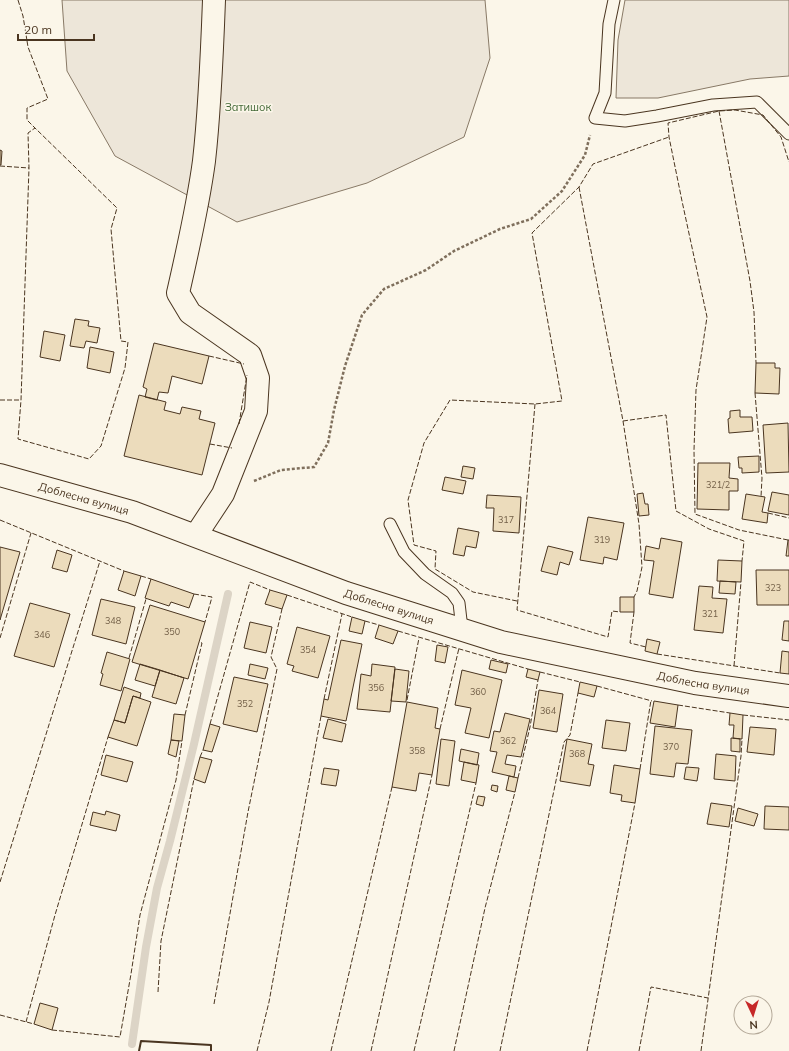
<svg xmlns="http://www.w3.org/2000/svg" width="789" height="1051" viewBox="0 0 789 1051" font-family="Mulish,sans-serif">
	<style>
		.green { fill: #ede6d9; stroke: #887966 }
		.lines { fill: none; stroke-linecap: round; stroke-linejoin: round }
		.stream { stroke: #dcd4c6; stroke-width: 8 }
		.building { fill: #ecdcbc; stroke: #4a3520 }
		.lane-casing { stroke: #4a3520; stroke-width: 13 }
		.street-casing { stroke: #4a3520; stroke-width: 24 }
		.secondary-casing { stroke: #4a3520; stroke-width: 24 }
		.path { stroke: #7f6f5c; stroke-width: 2.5; stroke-dasharray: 3 2; stroke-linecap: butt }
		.lane { stroke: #fbf6e9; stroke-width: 11 }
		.street { stroke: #fbf6e9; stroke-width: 22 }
		.secondary { stroke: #fbf6e9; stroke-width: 22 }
		.fence { stroke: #4a3520; stroke-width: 1; stroke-dasharray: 5 2; stroke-linecap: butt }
		.wall { stroke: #4a3520; stroke-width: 2 }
		.labels { text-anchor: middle; stroke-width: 3; stroke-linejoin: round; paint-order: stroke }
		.number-label { font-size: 9px; fill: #725f47 }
		.park-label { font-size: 11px; fill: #436837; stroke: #fbf6e9 }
		.street-label { font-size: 11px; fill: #4a3520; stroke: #fbf6e9 }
	</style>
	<rect width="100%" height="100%" fill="#fbf6e9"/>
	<path class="green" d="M62,0H485L490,58L464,137L367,183L237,222L115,156L67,71Z
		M625,0H789V76L750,79L658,98H616L618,40Z"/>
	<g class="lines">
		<path class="stream" d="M132,1044L146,947L157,888L170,841L194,744L228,594"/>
	</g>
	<path class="building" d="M0,150L2,151L1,165H0Z
		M75,319L89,321L88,326L100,328L97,343L86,341L84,348L70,346Z
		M44,331L65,335L60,361L40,357Z
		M154,343L209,356L202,384L172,376L168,393L159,392L157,400L145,397L147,389L143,387Z
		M90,347L114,352L110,373L87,368Z
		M756,363H775V368H780L779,394L755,393Z
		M139,395L166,402L164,410L180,414L182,407L201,411L199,419L215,423L202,475L124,456Z
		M740,410V417H752L753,431L729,433L728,419L730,418V411Z
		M788,423L789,472L766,473L763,425Z
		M759,456V472L742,473V468H739L738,457Z
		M698,463H730L729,478L738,479V491H729V510L697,509Z
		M463,466L475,468L473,479L461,477Z
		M445,477L466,481L463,494L442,490Z
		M772,492L789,495V515L768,511Z
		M643,493L645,504H648L649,515L639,516L637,494Z
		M746,494L765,497L762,512L768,513L767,523L742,519Z
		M487,495L521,497L519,533L493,531L494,508H486Z
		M588,517L624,523L617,560L604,557L603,564L580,560Z
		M458,528L479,532L476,548L466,546L464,556L453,554Z
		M661,538L682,542L673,598L649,594L654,561L644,560L646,546L659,549Z
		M788,540H789V556H786Z
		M548,546L573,552L569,565L560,562L557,575L541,571Z
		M0,547L20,552L0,620Z
		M57,550L72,555L67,572L52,568Z
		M718,560L742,561L741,582L717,581Z
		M756,570H789V605H757Z
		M124,571L141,576L135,596L118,590Z
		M151,579L194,594L189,608L171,602L169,606L145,598Z
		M720,581L736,582L735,594L719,593Z
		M699,586L713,587L712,598L727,599L723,633L694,630Z
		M270,590L287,595L282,609L265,604Z
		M620,597H634V612H620Z
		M101,599L135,607L126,644L92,635Z
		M30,603L70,614L54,667L14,656Z
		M150,605L205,622L188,679L132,662Z
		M352,617L365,621L362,634L349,631Z
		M784,621H789V641L782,640Z
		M250,622L272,627L266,653L244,648Z
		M379,625L398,631L393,644L375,638Z
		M297,627L330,636L318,678L292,671L294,666L287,664Z
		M647,639L660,642L657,654L645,651Z
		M341,640L362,644L346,721L321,716L324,699L328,700Z
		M437,645L448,647L445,663L435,661Z
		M782,651L789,652V674L780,673Z
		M107,652L130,659L121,691L100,685L103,674L101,673Z
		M491,660L508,664L506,673L489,669Z
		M140,664L160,670L155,686L135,680Z
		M250,664L268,668L265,679L248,675Z
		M372,664L395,667L390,712L357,709L361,674L371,676Z
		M395,669L409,671L406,702L391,701Z
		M528,669L540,672L538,680L526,677Z
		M160,670L184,678L176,704L152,697Z
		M462,670L502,680L489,738L465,733L471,708L455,705Z
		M234,677L268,684L257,732L223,724Z
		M580,682L597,686L594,697L578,693Z
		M124,687L141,693L140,698L133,696L125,723L114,720Z
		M539,690L563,694L557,732L533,728Z
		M133,696L151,702L137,746L108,737L114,720L125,723Z
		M654,701L678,705L675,727L650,723Z
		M407,702L438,708L435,728L440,729L432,775L419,773L416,791L392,787Z
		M505,713L530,719L521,757L507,755L505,764L516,766L514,777L492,772L497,752L490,751L494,731L500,732Z
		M730,713L743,715L742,739L733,738L734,725H729Z
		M174,714L185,715L182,741L171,740Z
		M328,719L346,724L342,742L323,738Z
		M606,720L630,723L626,751L602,748Z
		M210,724L220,727L212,752L203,750Z
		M655,726L692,730L688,764L676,763L674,777L650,774Z
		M750,727L776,729L774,755L747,752Z
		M731,738L740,739V752L731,751Z
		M441,739L455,741L449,786L436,784Z
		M567,739L592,744L588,764L594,765L590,786L560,781Z
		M171,740L179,741L176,757L168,754Z
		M461,749L479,753L477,765L459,761Z
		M716,754L736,756L735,781L714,779Z
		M106,755L133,762L127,782L101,775Z
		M200,757L212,760L205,783L194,779Z
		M464,762L479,765L476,783L461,780Z
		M614,765L640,769L635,803L621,801L622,795L610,793Z
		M686,767L699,768L697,781L684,779Z
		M324,768L339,770L336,786L321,784Z
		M509,776L518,778L515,792L506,790Z
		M492,785L498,786L497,792L491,790Z
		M478,796L485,797L483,806L476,804Z
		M711,803L732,806L729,827L707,824Z
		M765,806L789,807V830L764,829Z
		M738,808L758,814L754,826L735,821Z
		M106,811L120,815L116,831L90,825L93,812L105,815Z
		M40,1003L58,1008L52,1030L34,1024Z"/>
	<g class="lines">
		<g class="lane-casing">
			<path id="lane" d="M614,0L609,24L605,93L595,118L625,121L657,116L713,105L757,102L789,134
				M390,524L404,552L425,574L452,593L459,603L462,629"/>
		</g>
		<g class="street-casing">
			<path id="street" d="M196,535L223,494L256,411L258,378L250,355L190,313L178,293C188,249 198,206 204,161C210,108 212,54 214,0"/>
		</g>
		<g class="secondary-casing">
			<g id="secondary">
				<path id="s1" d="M0,475L132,512L346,593L501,642L695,683L789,696"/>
			</g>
		</g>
		<path class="path" d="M254,481L281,470L314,467L328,443L334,410L345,366L362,315L384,289L426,270L454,251L500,229L531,219L562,191L585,155L590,135"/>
		<use href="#lane" class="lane"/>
		<use href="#street" class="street"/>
		<use href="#secondary" class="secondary"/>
		<path class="fence" d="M18,0L23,16L28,47L48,99L27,108V120L35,128L117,208L111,229L121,341L128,342L125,368L101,446L89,459L18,439L21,400L29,168L28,133L35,128
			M719,111L750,281L754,312L756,363
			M0,166L29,168
			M579,187L623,421L639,524L642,567L637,591L634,597
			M209,356L244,364
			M755,393L762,478L761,497
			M0,400H21
			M535,404L517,610L608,637L612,611L620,612
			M623,421L666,415L676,511L709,529L744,541L742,561
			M239,424L247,375
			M210,444L232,448
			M768,513L789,518
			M0,520L124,571
			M788,540L739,530L695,514L694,450L696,390L707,317L682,201L669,137L668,123L719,111L735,110L763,115L781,137L789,162
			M141,576L151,579
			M194,594L212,597L205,622
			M287,595L352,617
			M517,601L473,592L435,569L436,551L414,545L408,500L424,443L450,400L535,404L562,401L532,233L579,187L593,164L669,137
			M634,612L630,643L646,647
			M365,621L379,625
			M398,631L528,669
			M0,638L31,533
			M657,654L780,673
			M129,658L146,599
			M734,666L741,582
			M540,672L580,682
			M597,686L652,701
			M324,699L342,614
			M407,700L419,638
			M678,705L730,713
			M185,715L202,643L199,642
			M743,715L789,720
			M210,724L250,582L270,590
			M440,729L459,648
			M200,757L203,750
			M640,769L651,700
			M518,778L530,727L538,680
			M0,882L100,561
			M158,992L161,941L194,779
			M214,1004L248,812L277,669L271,657L282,609
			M0,1015L34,1024
			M26,1022L55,915L108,737
			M52,1030L120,1037L131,974L140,915L176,780L182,741
			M257,1051L269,1002L321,716
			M331,1051L392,787
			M371,1051L432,775
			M414,1051L476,783
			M454,1051L485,908L515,792
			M500,1051L564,742L570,735L578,693
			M587,1051L635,803
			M639,1051L651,987L708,998
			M701,1051L741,756L742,739"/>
		<path class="wall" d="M139,1051L141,1041L211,1045V1051"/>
	</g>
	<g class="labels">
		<g class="number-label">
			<text x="718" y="488">321/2</text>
			<text x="506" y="523">317</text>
			<text x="602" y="543">319</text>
			<text x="773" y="591">323</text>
			<text x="710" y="617">321</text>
			<text x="113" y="624">348</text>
			<text x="172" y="635">350</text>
			<text x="42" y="638">346</text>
			<text x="308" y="653">354</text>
			<text x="376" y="691">356</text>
			<text x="478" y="695">360</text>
			<text x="245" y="707">352</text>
			<text x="548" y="714">364</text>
			<text x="508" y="744">362</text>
			<text x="671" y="750">370</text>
			<text x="417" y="754">358</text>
			<text x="577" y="757">368</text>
		</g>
		<g class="park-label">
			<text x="248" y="111">Затишок</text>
		</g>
		<g class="street-label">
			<text dy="4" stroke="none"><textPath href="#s1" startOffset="87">Доблесна вулиця</textPath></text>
			<text dy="4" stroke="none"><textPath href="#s1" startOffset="411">Доблесна вулиця</textPath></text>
			<text dy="4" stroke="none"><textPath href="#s1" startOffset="735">Доблесна вулиця</textPath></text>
		</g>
	</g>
	<g transform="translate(753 1015) rotate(176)"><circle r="19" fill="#fbf6e9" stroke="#b4a999"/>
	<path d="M0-3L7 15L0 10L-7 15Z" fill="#c62828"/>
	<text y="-6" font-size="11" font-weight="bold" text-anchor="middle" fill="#4a3520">N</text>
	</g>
	<path d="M18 34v6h76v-6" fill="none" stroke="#4a3520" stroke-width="2"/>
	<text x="24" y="34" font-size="12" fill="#4a3520" stroke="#fbf6e9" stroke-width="3" paint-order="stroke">20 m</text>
</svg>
